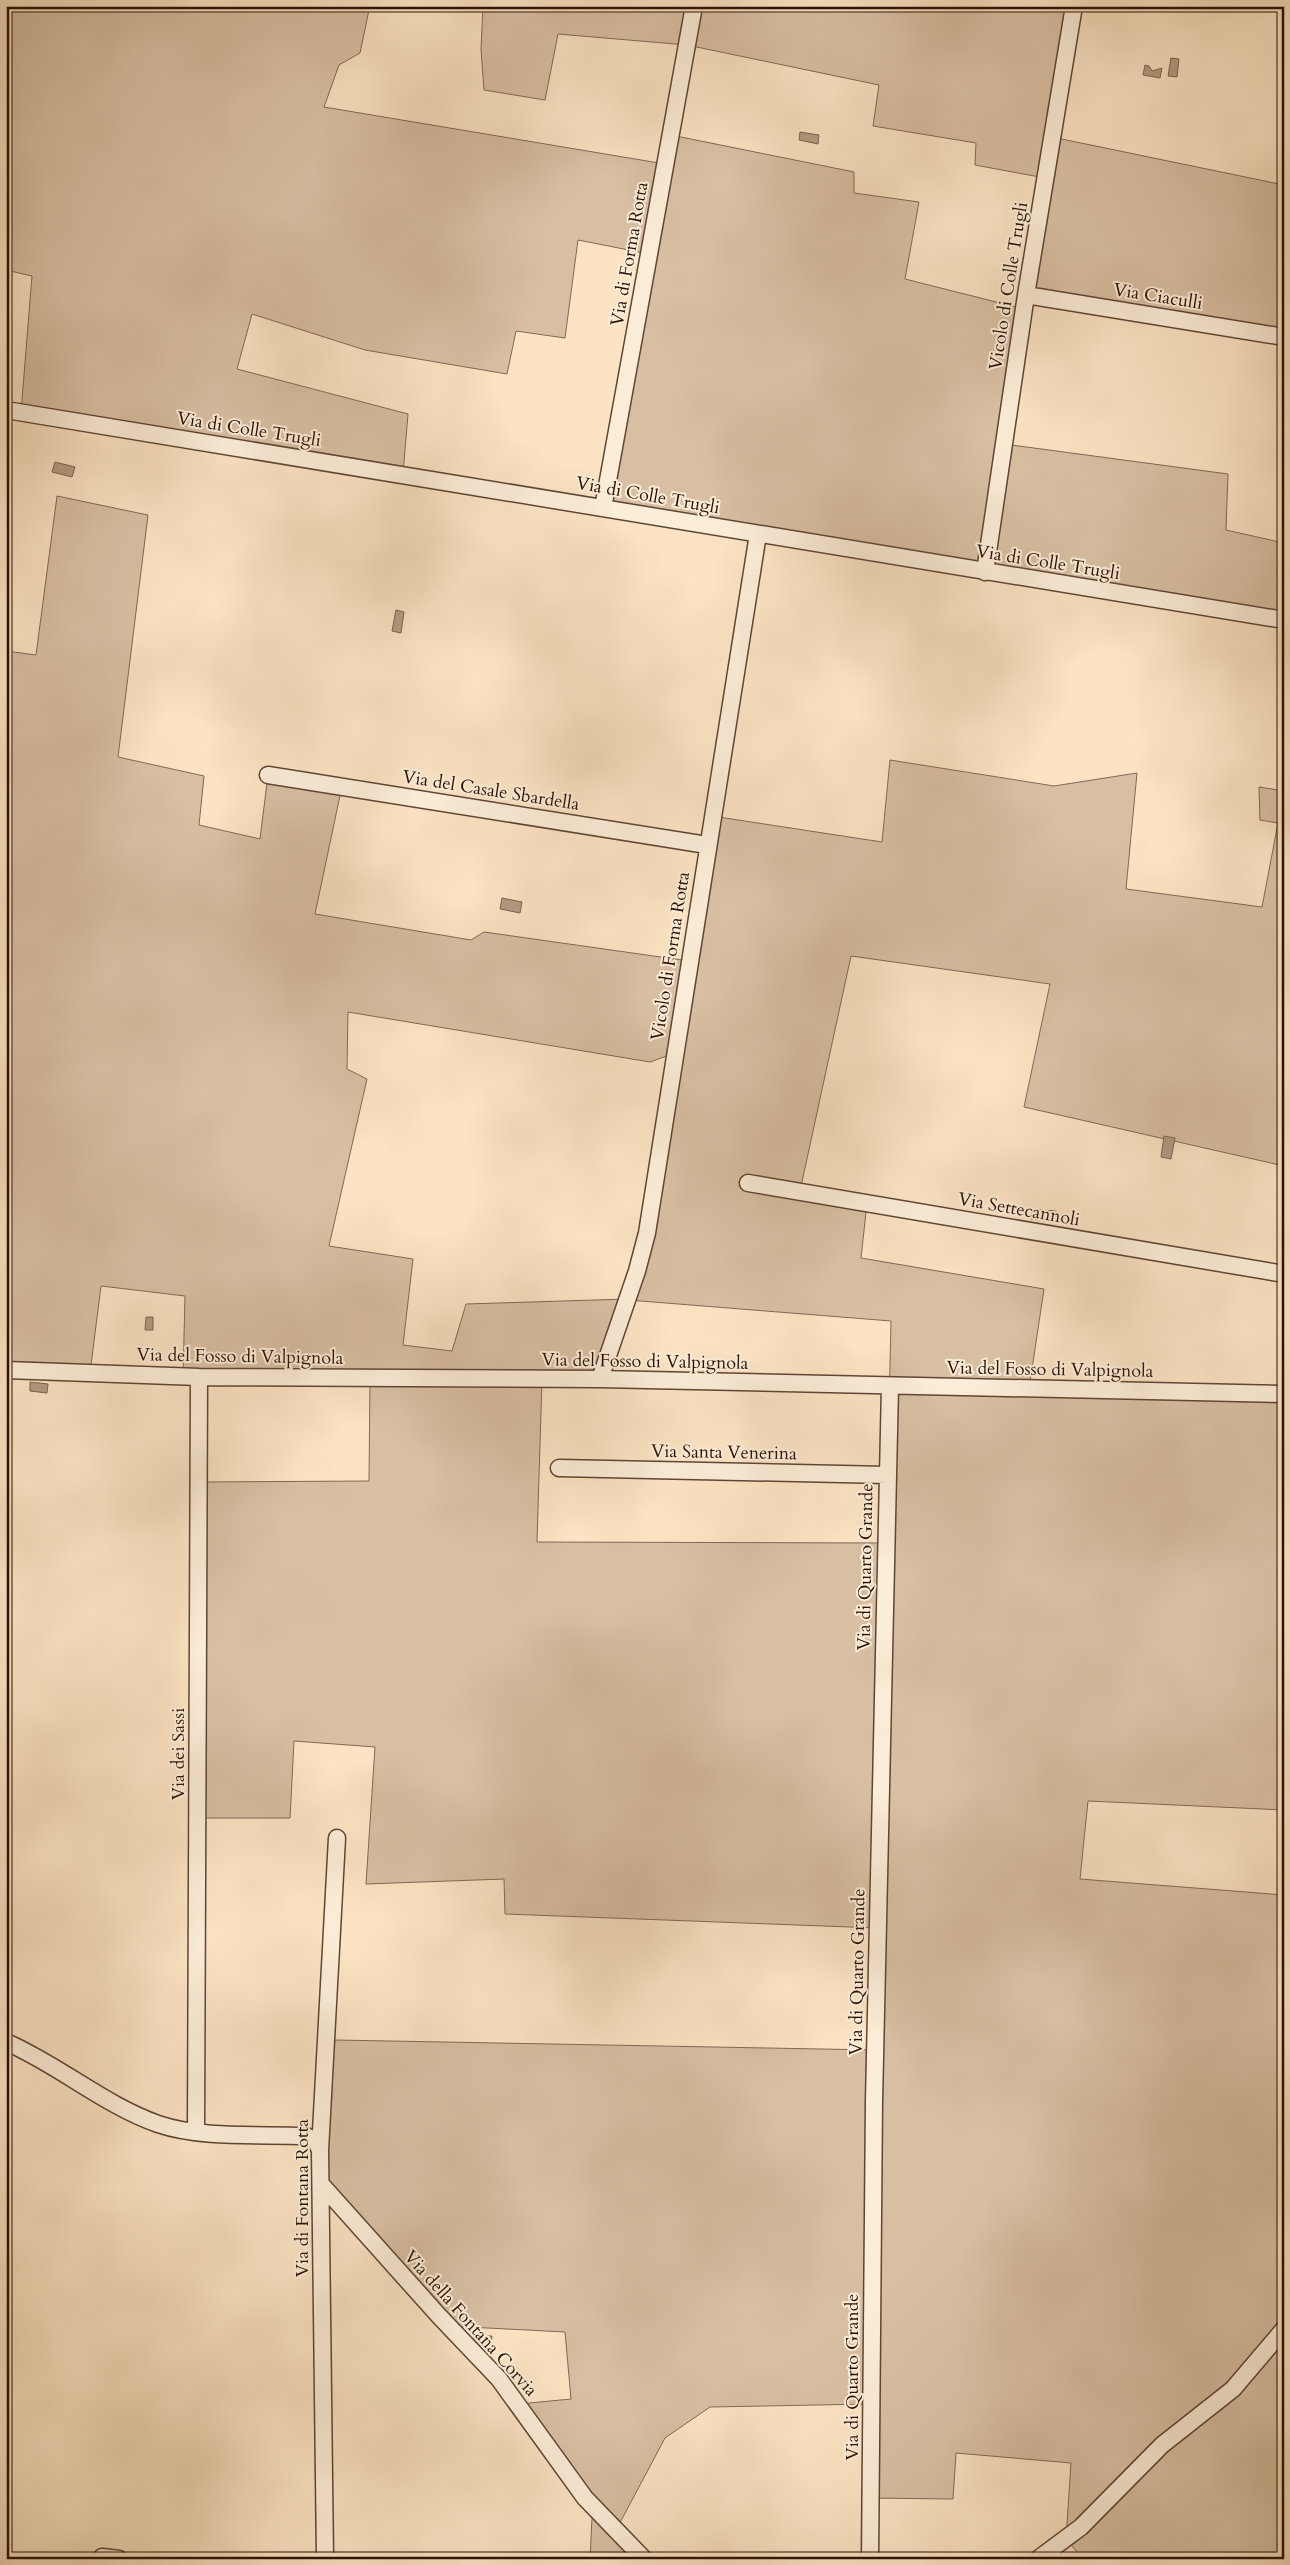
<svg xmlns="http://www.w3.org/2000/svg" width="1290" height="2565" viewBox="0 0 1290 2565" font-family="Cardo,serif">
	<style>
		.green { fill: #d8bfa3; stroke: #826854; fill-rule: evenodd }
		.water { fill: #b49b82; stroke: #7d6350 }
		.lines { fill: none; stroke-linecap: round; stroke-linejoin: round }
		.minor-casing { stroke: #5f4534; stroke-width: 19 }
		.minor { stroke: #fcedd8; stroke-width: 16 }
		.labels { text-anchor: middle; stroke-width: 4; stroke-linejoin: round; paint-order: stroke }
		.street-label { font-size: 18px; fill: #2b1004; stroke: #fcedd8 }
	</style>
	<rect width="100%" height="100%" fill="#fbe3c3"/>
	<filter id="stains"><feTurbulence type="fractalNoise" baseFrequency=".004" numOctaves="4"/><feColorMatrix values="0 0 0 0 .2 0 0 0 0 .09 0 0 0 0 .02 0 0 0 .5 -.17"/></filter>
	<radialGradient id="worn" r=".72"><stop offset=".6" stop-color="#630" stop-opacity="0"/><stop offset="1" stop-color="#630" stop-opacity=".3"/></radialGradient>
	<path class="green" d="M6,6H394L393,9L369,10L360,53L339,65L324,107L665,164L671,135L854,172V193L919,202L905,279L1024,309L1004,444L1228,474L1226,530L1284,543V620L603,508L649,254L578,240L565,338L516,331L507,374L365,350L252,314L237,369L408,414L403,474L21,412L32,276L6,270Z
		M483,6H1074L1052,137L1284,185V337L1026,295L1045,178L975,165L976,143L873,126L879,85L687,45L558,34L545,100L484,90L481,49Z
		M57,496L148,515L118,757L204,776L199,825L260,839L268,775L342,786L315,914L471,940L484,932L689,961L712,816L882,842L890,760L1054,786L1137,773L1126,889L1262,907L1278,823L1260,820L1259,787L1284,791V1166L1024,1107L1050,984L851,956L800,1191L867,1203L861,1258L1044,1289L1029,1389L1284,1394V1810L1088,1801L1080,1879L1284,1895V2554L1161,2553V2559H1083L1066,2539L1071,2463L956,2453L953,2499L871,2498V2404L710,2407L665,2438L615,2532L519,2404L571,2399L565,2332L448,2326L321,2184L320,2150L335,2040L875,2050L877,1928L505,1914L504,1879L366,1884L375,1747L294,1741L290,1818H197L199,1482L369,1481L370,1378L183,1377L185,1296L101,1286L90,1373L6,1370V651L36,655ZM348,1012L650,1062L675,1053L627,1299L466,1304L452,1351L403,1345L413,1259L329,1246L367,1079L347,1069ZM628,1300L891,1321L886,1543L537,1542L542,1379H600Z
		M592,2518L630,2555L634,2559H590Z"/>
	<path class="water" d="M1171,58L1179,59L1177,77L1168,76Z
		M1145,65L1149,66L1152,71L1162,68L1160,78L1143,75Z
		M800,132L819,135L818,144L799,140Z
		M55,462L75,467L72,477L52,472Z
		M396,610L404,612L401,633L392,631Z
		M502,898L522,902L520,913L500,909Z
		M1164,1136L1175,1138L1171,1159L1161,1157Z
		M1032,1209L1056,1211L1055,1222L1031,1219Z
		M146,1317H153V1330H145Z
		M30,1382L48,1384L47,1393L30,1391Z
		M474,2336H492L491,2346H474Z"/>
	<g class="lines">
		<g class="minor-casing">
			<path id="minor" d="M1026,295L1284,337
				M6,410L1284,620
				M603,508L694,6
				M985,572L1026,295L1074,6
				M268,775L707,845
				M748,1183L1284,1274
				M6,1370L199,1377L600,1379L1284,1394
				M600,1379L637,1271L647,1233L758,534
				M559,1468L887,1475
				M6,2042C59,2065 104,2105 158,2124C202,2139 259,2134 306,2136L315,2140L320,2150
				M196,2132L199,1377
				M321,2184L439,2316L499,2379L585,2498L644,2559
				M102,2557L119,2559
				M325,2559L320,2150L337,1838
				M870,2559L874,2101L890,1386
				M1038,2559L1081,2527L1162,2445L1233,2389L1284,2329"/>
		</g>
		<use href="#minor" class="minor"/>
	</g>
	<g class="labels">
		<g class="street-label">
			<text transform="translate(629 254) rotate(-80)" y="6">Via di Forma Rotta</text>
			<text transform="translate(1008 286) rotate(-81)" y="6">Vicolo di Colle Trugli</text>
			<text transform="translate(1158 296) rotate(9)" y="6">Via Ciaculli</text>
			<text transform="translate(249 429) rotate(9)" y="6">Via di Colle Trugli</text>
			<text transform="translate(648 495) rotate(10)" y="6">Via di Colle Trugli</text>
			<text transform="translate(1048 562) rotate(9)" y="6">Via di Colle Trugli</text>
			<text transform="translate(491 790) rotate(9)" y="6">Via del Casale Sbardella</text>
			<text transform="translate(670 956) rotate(-81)" y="6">Vicolo di Forma Rotta</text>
			<text transform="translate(1019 1209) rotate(10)" y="6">Via Settecannoli</text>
			<text transform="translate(240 1356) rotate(1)" y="6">Via del Fosso di Valpignola</text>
			<text transform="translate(645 1361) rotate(1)" y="6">Via del Fosso di Valpignola</text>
			<text transform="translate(1050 1369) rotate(1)" y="6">Via del Fosso di Valpignola</text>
			<text transform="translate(724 1452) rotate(1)" y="6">Via Santa Venerina</text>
			<text transform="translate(865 1567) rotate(-89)" y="6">Via di Quarto Grande</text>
			<text transform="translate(178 1754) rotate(-90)" y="6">Via dei Sassi</text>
			<text transform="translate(857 1972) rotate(-89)" y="6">Via di Quarto Grande</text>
			<text transform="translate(302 2198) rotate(-90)" y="6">Via di Fontana Rotta</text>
			<text transform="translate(471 2323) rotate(48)" y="6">Via della Fontana Corvia</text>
			<text transform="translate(852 2377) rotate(-90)" y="6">Via di Quarto Grande</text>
		</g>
	</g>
	<rect width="1290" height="2565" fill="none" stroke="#fbe3c3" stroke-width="25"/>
	<rect x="8" y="8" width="1275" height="2550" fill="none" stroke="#2b1004" stroke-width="2.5"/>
	<rect x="12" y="12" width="1265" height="2540" fill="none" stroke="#2b1004"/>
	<rect width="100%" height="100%" filter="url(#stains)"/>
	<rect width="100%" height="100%" fill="url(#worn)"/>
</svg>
